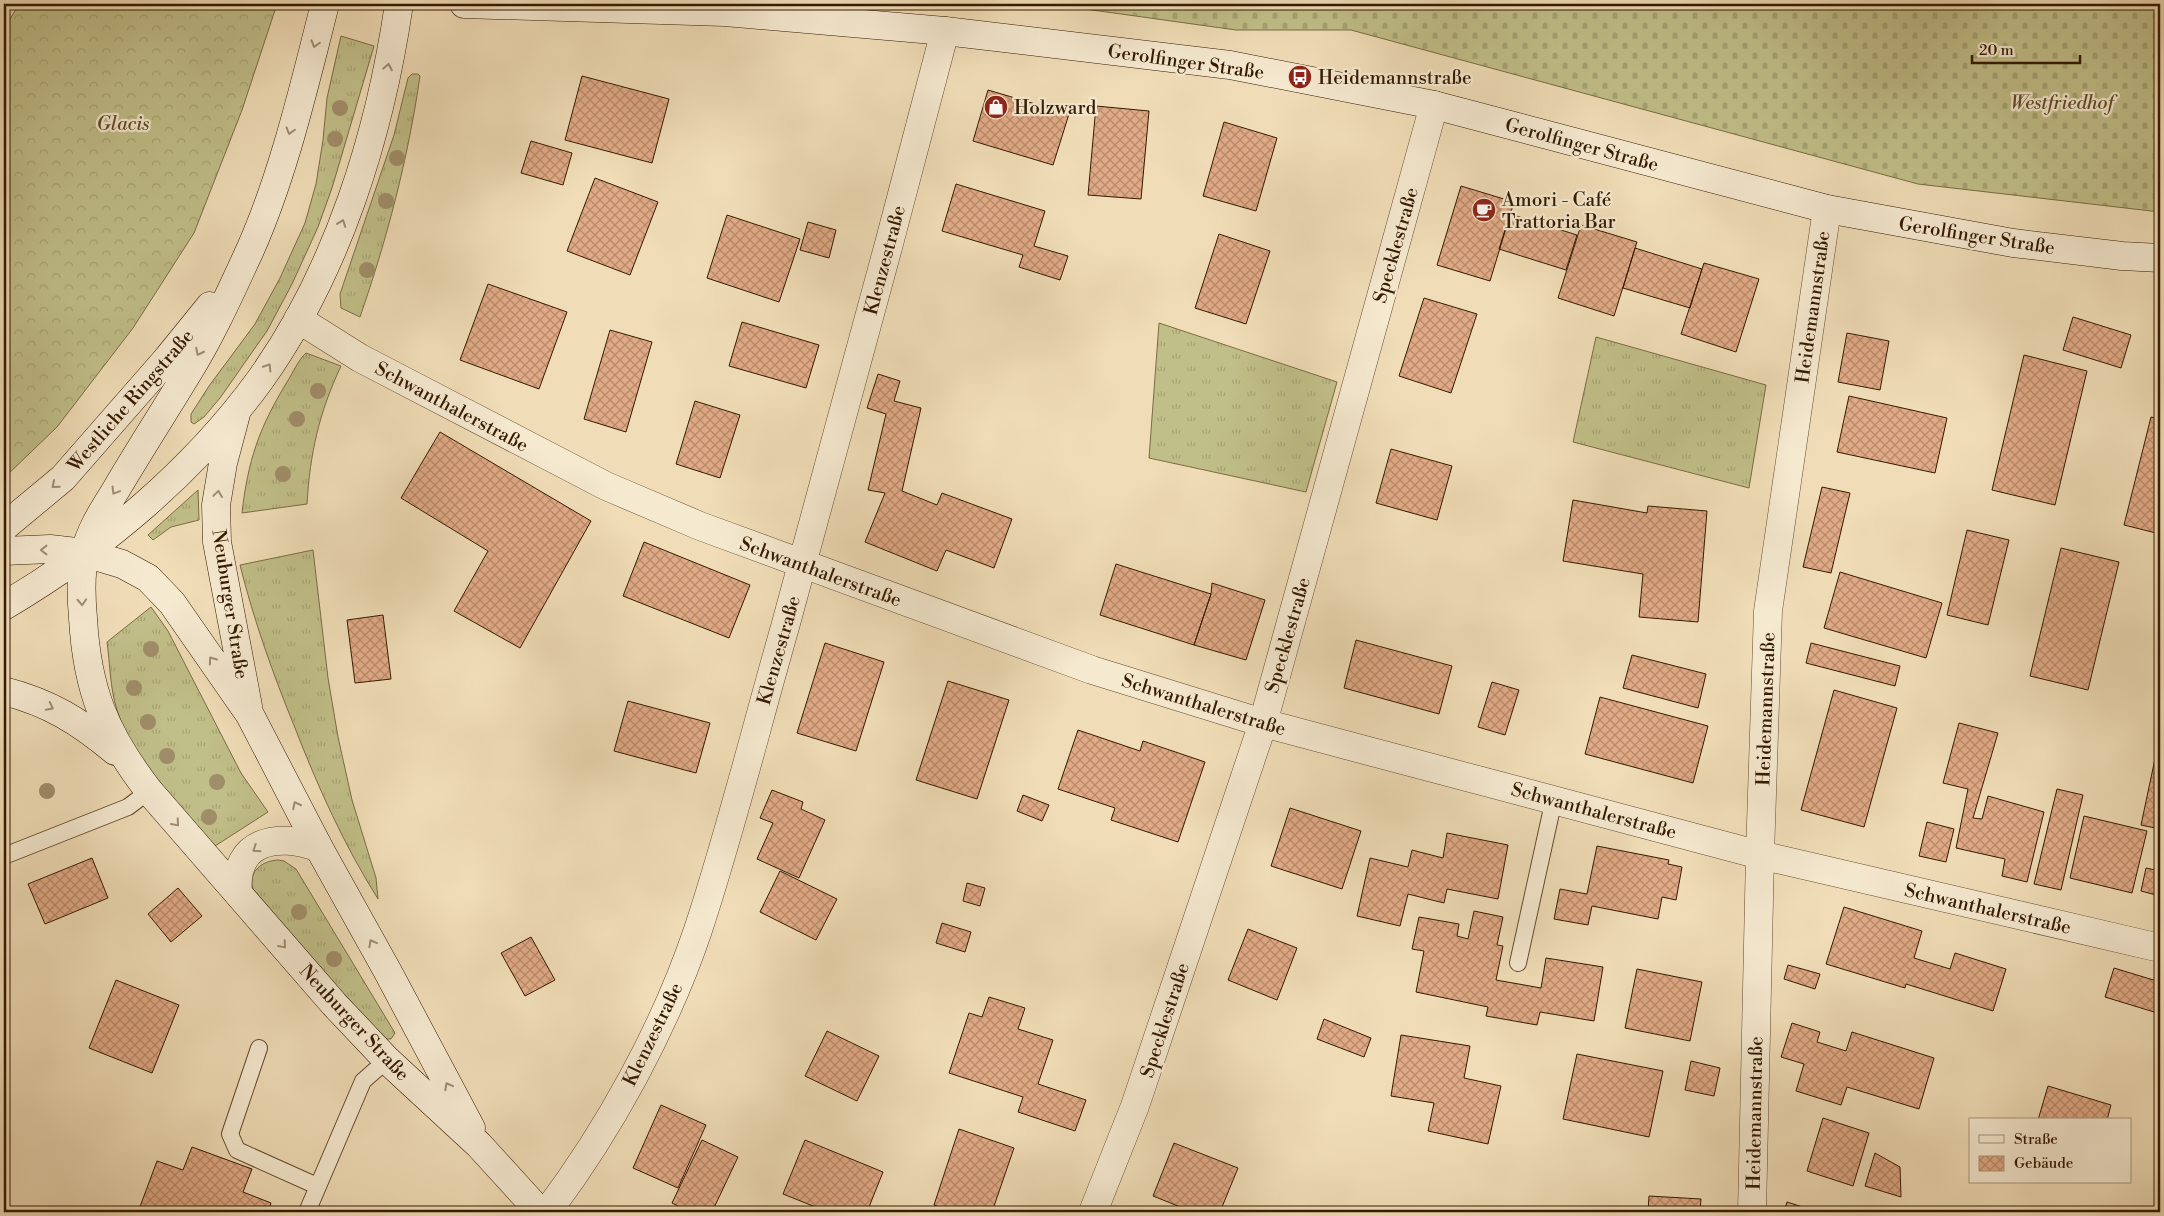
<svg xmlns="http://www.w3.org/2000/svg" width="2164" height="1216" viewBox="0 0 2164 1216" font-family="'Libre Bodoni',serif">
	<style>
		.grass { fill: url(#grass-tufts); stroke: #7b6c44 }
		.forest { fill: url(#forest-crowns); stroke: #7b6c44 }
		.cemetery { fill: url(#cemetery-stones); stroke: #7b6c44 }
		.building { fill: url(#building-cross-hatch); stroke: #351a00 }
		.lines { fill: none; stroke-linecap: round; stroke-linejoin: round }
		.lane-casing { stroke: #644b2e; stroke-width: 18 }
		.street-casing { stroke: #644b2e; stroke-width: 29 }
		.secondary-casing { stroke: #351a00; stroke-width: 29 }
		.lane { stroke: #f5e9d0; stroke-width: 16 }
		.street { stroke: #f5e9d0; stroke-width: 28 }
		.secondary { stroke: #f5e9d0; stroke-width: 28 }
		.tree { fill: #a08d69 }
		.oneway { stroke: #9f8c72 }
		.labels { text-anchor: middle; stroke-width: 4.5; stroke-linejoin: round; paint-order: stroke }
		.street-label { font-size: 19px; fill: #351a00; stroke: #f5e9d0 }
		.poi-label { font-size: 19px; fill: #351a00; stroke: #f5e9d0; text-anchor: start }
		.park-label { font-size: 19px; font-style: italic; fill: #5f4c29; stroke: #f5e9d0 }
	</style>
	<defs>
		<pattern id="grass-tufts" width="24" height="20" patternUnits="userSpaceOnUse" patternTransform="scale(1.25)"><rect width="24" height="20" fill="#c1bf89"/><path d="M3 7l-1-3M5 7V3M7 7l1-3M15 17l-1-3M17 17v-4M19 17l1-3" fill="none" stroke="#a6a474"/></pattern>
		<pattern id="forest-crowns" width="20" height="18" patternUnits="userSpaceOnUse" patternTransform="scale(1.25)"><rect width="20" height="18" fill="#c1bf89"/><path d="M2 6a3 3 0 1 1 6 0M12 15a3 3 0 1 1 6 0" fill="none" stroke="#a6a474"/></pattern>
		<pattern id="cemetery-stones" width="16" height="16" patternUnits="userSpaceOnUse" patternTransform="scale(1.25)"><rect width="16" height="16" fill="#c1bf89"/><path d="M2 7V4a2 2 0 0 1 4 0v3zM10 15v-3a2 2 0 0 1 4 0v3z" fill="#a6a474"/></pattern>
		<pattern id="building-cross-hatch" width="8" height="8" patternUnits="userSpaceOnUse" patternTransform="scale(1.25)"><rect width="8" height="8" fill="#e1aa86"/><path d="M0 0l8 8M0 8l8-8" fill="none" stroke="#b78a6b"/></pattern>
	</defs>
	<rect width="100%" height="100%" fill="#f0ddb7"/>
	<filter id="stains"><feTurbulence type="fractalNoise" baseFrequency=".004" numOctaves="4"/><feColorMatrix values="0 0 0 0 .2 0 0 0 0 .09 0 0 0 0 .02 0 0 0 .5 -.17"/></filter>
	<radialGradient id="worn" r=".72"><stop offset=".6" stop-color="#630" stop-opacity="0"/><stop offset="1" stop-color="#630" stop-opacity=".3"/></radialGradient>
	<path class="grass" d="M341,36L374,46L332,188L318,227L292,284L267,331L220,398L204,417L194,424L191,422V414L209,386L255,324L280,278L305,223L316,184L323,140L327,98Z
		M412,74H418L420,76C408,159 387,239 360,317L341,308L340,294L394,135L408,78Z
		M1159,323L1337,382L1306,492L1149,458Z
		M1596,337L1766,385L1749,488L1573,442Z
		M306,353L341,366C319,413 310,453 307,504L242,513C248,460 259,428 287,382C293,373 298,360 306,353Z
		M198,490L199,520L171,527L153,540L148,535Z
		M313,550L328,678L338,737L352,800L376,878L378,899C344,845 318,787 295,728C273,674 254,621 240,565Z
		M151,607L168,631L241,773L268,812L215,846C178,804 135,764 117,710C110,689 110,663 107,642Z
		M278,860L284,861L296,869L395,1033L391,1039H383L253,889C248,871 262,861 278,860Z"/>
	<path class="forest" d="M19,4H277L242,110L194,233L133,328L57,427L4,478V29Z"/>
	<path class="cemetery" d="M1049,4H2160V212L1918,184L1351,30H1236Z"/>
	<path class="building" d="M582,76L669,99L652,163L565,140Z
		M988,90L1069,114L1053,165L973,141Z
		M1096,106L1149,111L1141,199L1088,195Z
		M1224,122L1277,138L1256,211L1203,196Z
		M531,141L572,153L563,185L521,173Z
		M595,178L658,202L630,275L567,251Z
		M956,184L1045,211L1034,246L1068,256L1060,280L1019,267L1023,255L942,231Z
		M1461,186L1514,202L1490,281L1437,265Z
		M1510,214L1577,235L1566,270L1499,249Z
		M727,215L800,239L779,302L707,278Z
		M808,222L836,230L829,258L800,250Z
		M1581,225L1637,242L1614,316L1558,298Z
		M1219,234L1270,251L1246,324L1195,308Z
		M1635,248L1702,269L1690,308L1623,288Z
		M1704,263L1759,279L1736,352L1681,334Z
		M488,284L567,312L539,389L460,360Z
		M1424,298L1477,314L1451,393L1399,376Z
		M2073,317L2131,335L2121,368L2063,350Z
		M742,322L819,345L806,388L729,366Z
		M610,330L652,342L626,432L584,419Z
		M1847,333L1889,341L1880,390L1838,382Z
		M2024,355L2087,371L2055,505L1992,490Z
		M878,374L900,381L894,401L921,408L902,491L937,505L942,493L1012,519L994,568L946,550L937,571L865,542L885,493L868,490L886,414L867,408Z
		M1849,396L1947,418L1935,473L1837,452Z
		M695,401L740,415L720,478L676,464Z
		M2151,417L2160,419V534L2124,525Z
		M440,432L591,521L520,648L454,611L488,551L401,498Z
		M1391,449L1452,466L1437,520L1376,503Z
		M1822,487L1850,493L1831,573L1803,567Z
		M1573,500L1647,513L1648,506L1707,511L1698,622L1639,617L1643,574L1563,561Z
		M1967,530L2009,540L1988,625L1947,615Z
		M644,542L750,585L729,638L623,596Z
		M2061,548L2119,562L2088,690L2030,676Z
		M1116,564L1211,594L1194,645L1100,615Z
		M1840,572L1942,603L1926,658L1824,628Z
		M1212,583L1265,600L1246,660L1194,645L1211,594Z
		M383,615L391,679L355,683L347,620Z
		M1356,640L1452,666L1439,714L1344,688Z
		M825,643L884,662L856,751L797,733Z
		M1811,643L1900,666L1895,686L1806,663Z
		M1632,655L1706,674L1698,708L1623,688Z
		M948,681L1009,700L977,799L916,780Z
		M1492,682L1519,690L1505,735L1478,727Z
		M1834,690L1897,708L1864,827L1801,810Z
		M1600,697L1708,726L1693,783L1585,754Z
		M628,701L710,723L696,773L614,751Z
		M1959,723L1998,733L1973,818L1982,819L1988,796L2044,812L2027,882L2002,876L2005,859L1956,848L1968,789L1943,783Z
		M1078,730L1140,751L1143,741L1205,762L1178,842L1111,820L1115,808L1058,789Z
		M2156,754L2160,755V829L2141,825Z
		M2057,789L2083,795L2061,890L2034,884Z
		M772,790L803,802L801,809L825,820L799,878L757,859L773,823L760,818Z
		M1023,795L1049,805L1042,821L1017,811Z
		M1290,808L1361,831L1342,889L1271,866Z
		M2084,816L2147,831L2132,893L2070,878Z
		M1927,822L1954,829L1946,862L1919,856Z
		M1447,833L1508,845L1498,899L1447,889L1444,903L1408,894L1400,926L1357,916L1370,858L1408,867L1412,850L1443,858Z
		M1597,846L1669,860L1668,864L1682,867L1676,900L1662,897L1658,919L1592,906L1588,925L1554,919L1560,889L1587,894Z
		M92,858L108,898L45,924L28,884Z
		M2146,868L2160,871V896L2141,891Z
		M780,871L837,899L816,940L760,912Z
		M967,883L985,888L980,906L963,901Z
		M178,888L202,916L171,942L148,914Z
		M1844,907L1922,931L1914,958L1950,969L1955,953L2006,969L1993,1011L1906,984L1905,988L1826,964Z
		M1474,911L1503,917L1497,945L1503,946L1496,980L1541,988L1546,958L1603,967L1594,1021L1540,1012L1537,1025L1486,1016L1488,1007L1416,992L1424,951L1412,949L1419,917L1459,924L1457,936L1468,939Z
		M942,923L971,932L965,952L936,943Z
		M1248,929L1297,948L1277,1000L1228,980Z
		M531,937L555,980L525,996L501,953Z
		M1788,965L1820,974L1815,989L1784,979Z
		M2114,968L2160,982V992L2154,1012L2105,997Z
		M1637,969L1702,982L1690,1041L1625,1028Z
		M116,980L179,1005L152,1073L89,1048Z
		M989,997L1025,1008L1018,1029L1053,1040L1038,1084L1086,1100L1075,1131L1018,1112L1023,1097L949,1073L969,1013L982,1017Z
		M1324,1019L1371,1038L1364,1057L1317,1039Z
		M1792,1023L1820,1032L1817,1042L1846,1051L1852,1032L1934,1058L1919,1109L1847,1087L1841,1105L1796,1091L1804,1064L1781,1057Z
		M827,1031L879,1056L857,1101L805,1076Z
		M1401,1035L1470,1046L1464,1078L1501,1086L1488,1144L1428,1131L1434,1103L1391,1096Z
		M1577,1054L1663,1071L1649,1137L1563,1119Z
		M1691,1061L1720,1068L1714,1096L1685,1090Z
		M2048,1086L2111,1105L2107,1120H2038Z
		M661,1105L706,1125L678,1188L633,1168Z
		M1823,1118L1869,1133L1853,1186L1807,1171Z
		M959,1129L1014,1148L992,1212H953L934,1205Z
		M702,1140L738,1157L712,1212H690L672,1203Z
		M805,1140L883,1172L867,1212H828L783,1194Z
		M1174,1143L1238,1168L1220,1212H1193L1153,1196Z
		M192,1147L252,1169L243,1192L271,1203L268,1212H138L157,1161L183,1170Z
		M1875,1153L1900,1167L1901,1197L1865,1186Z
		M1649,1196L1701,1199L1700,1212H1648Z
		M1787,1202L1812,1210L1811,1212H1784Z"/>
	<g class="lines">
		<g class="lane-casing">
			<path id="lane" d="M4,856L128,807L149,791
				M1518,963L1554,799
				M259,1048L230,1134L237,1150L317,1186
				M307,1212L363,1081L387,1060"/>
		</g>
		<g class="street-casing">
			<path id="street" d="M298,319L360,358L606,486L700,526L1092,670L1263,723L1760,855L2160,948
				M238,893C233,840 278,832 319,848
				M547,1212C609,1130 665,1028 698,930C731,830 756,728 785,627C840,429 893,230 945,31
				M1093,1212L1135,1106L1263,723L1434,105
				M1752,1212L1760,855L1768,611L1827,209"/>
		</g>
		<g class="secondary-casing">
			<path id="secondary" d="M325,4C304,87 281,186 244,263C227,300 209,339 187,374C164,412 140,449 117,488C105,508 90,529 85,553C80,574 81,596 83,618C87,690 105,734 149,791L334,1004L387,1060L479,1145L540,1212
				M464,4L725,12L945,31L1230,65L1434,105L1827,209L2013,243L2122,256L2160,258
				M236,414L223,463L216,505L217,542L248,706
				M4,527L63,478L167,359L210,306
				M4,551L50,549L85,553L122,564L148,578L172,603L250,715L319,848L388,972L471,1128
				M4,606C102,548 193,472 260,380C338,271 380,134 399,4
				M4,691C50,703 79,721 115,751"/>
		</g>
		<use href="#lane" class="lane"/>
		<use href="#street" class="street"/>
		<use href="#secondary" class="secondary"/>
	</g>
	<g class="tree">
		<circle cx="340" cy="108" r="8"/>
		<circle cx="335" cy="139" r="8"/>
		<circle cx="397" cy="158" r="8"/>
		<circle cx="386" cy="201" r="8"/>
		<circle cx="367" cy="270" r="8"/>
		<circle cx="318" cy="391" r="8"/>
		<circle cx="297" cy="419" r="8"/>
		<circle cx="283" cy="474" r="8"/>
		<circle cx="151" cy="649" r="8"/>
		<circle cx="134" cy="688" r="8"/>
		<circle cx="148" cy="722" r="8"/>
		<circle cx="167" cy="756" r="8"/>
		<circle cx="217" cy="782" r="8"/>
		<circle cx="47" cy="791" r="8"/>
		<circle cx="209" cy="817" r="8"/>
		<circle cx="299" cy="912" r="8"/>
		<circle cx="334" cy="959" r="8"/>
	</g>
	<defs><path id="oneway-chevron" d="M-2-3.5L2.5 0L-2 3.5" fill="none" stroke-width="1.6" stroke-linecap="round" stroke-linejoin="round" transform="scale(1.25)"/></defs>
	<g class="oneway">
		<use href="#oneway-chevron" transform="translate(315 44) rotate(106)"/>
		<use href="#oneway-chevron" transform="translate(388 67) rotate(-79)"/>
		<use href="#oneway-chevron" transform="translate(290 131) rotate(106)"/>
		<use href="#oneway-chevron" transform="translate(342 223) rotate(-70)"/>
		<use href="#oneway-chevron" transform="translate(199 352) rotate(117)"/>
		<use href="#oneway-chevron" transform="translate(268 367) rotate(-58)"/>
		<use href="#oneway-chevron" transform="translate(55 485) rotate(140)"/>
		<use href="#oneway-chevron" transform="translate(115 491) rotate(121)"/>
		<use href="#oneway-chevron" transform="translate(218 494) rotate(-82)"/>
		<use href="#oneway-chevron" transform="translate(44 550) rotate(-180)"/>
		<use href="#oneway-chevron" transform="translate(82 602) rotate(87)"/>
		<use href="#oneway-chevron" transform="translate(212 660) rotate(-125)"/>
		<use href="#oneway-chevron" transform="translate(50 707) rotate(27)"/>
		<use href="#oneway-chevron" transform="translate(296 805) rotate(-117)"/>
		<use href="#oneway-chevron" transform="translate(176 823) rotate(49)"/>
		<use href="#oneway-chevron" transform="translate(256 849) rotate(146)"/>
		<use href="#oneway-chevron" transform="translate(372 943) rotate(-119)"/>
		<use href="#oneway-chevron" transform="translate(283 945) rotate(49)"/>
		<use href="#oneway-chevron" transform="translate(448 1086) rotate(-118)"/>
	</g>
	<defs>
		<g id="bus-disc" transform="scale(1.25)"><circle r="9.5" fill="#8f2418" stroke="#f5e9d0"/><path d="M-5-6H5V4H4V6H2V4H-2V6H-4V4H-5ZM-3.5-4V0h7V-4ZM-3.5 1.2v1.5H-2V1.2ZM2 1.2v1.5H3.5V1.2Z" fill="#fff"/></g>
		<g id="shop-disc" transform="scale(1.25)"><circle r="9.5" fill="#8f2418" stroke="#f5e9d0"/><path d="M-5-2.5h2.3a2.7 3.5 0 0 1 5.4 0H5L5.5 6h-11ZM-1.5-2.5h3a1.5 2.3 0 0 0-3 0Z" fill="#fff"/></g>
		<g id="cafe-disc" transform="scale(1.25)"><circle r="9.5" fill="#8f2418" stroke="#f5e9d0"/><path d="M-5.5-4.5H6V0H3Q3 3.5 0 3.5H-2.5Q-5.5 3.5-5.5 0ZM3-3.2v2h1.7v-2ZM-6 4.5H4V6H-6Z" fill="#fff"/></g>
	</defs>
	<g fill-rule="evenodd">
		<use href="#bus-disc" x="1300" y="77"/>
		<use href="#shop-disc" x="996" y="107"/>
		<use href="#cafe-disc" x="1484" y="210"/>
	</g>
	<g class="labels">
		<g class="street-label">
			<text transform="translate(1186 61) rotate(8)" y="7">Gerolfinger Straße</text>
			<text transform="translate(1582 144) rotate(15)" y="7">Gerolfinger Straße</text>
			<text transform="translate(1977 235) rotate(9)" y="7">Gerolfinger Straße</text>
			<text transform="translate(1395 245) rotate(-74)" y="7">Specklestraße</text>
			<text transform="translate(884 260) rotate(-75)" y="7">Klenzestraße</text>
			<text transform="translate(1812 307) rotate(-82)" y="7">Heidemannstraße</text>
			<text transform="translate(130 400) rotate(-49)" y="7">Westliche Ringstraße</text>
			<text transform="translate(452 406) rotate(28)" y="7">Schwanthalerstraße</text>
			<text transform="translate(821 571) rotate(20)" y="7">Schwanthalerstraße</text>
			<text transform="translate(231 604) rotate(81)" y="7">Neuburger Straße</text>
			<text transform="translate(1287 635) rotate(-74)" y="7">Specklestraße</text>
			<text transform="translate(778 650) rotate(-74)" y="7">Klenzestraße</text>
			<text transform="translate(1204 704) rotate(17)" y="7">Schwanthalerstraße</text>
			<text transform="translate(1765 709) rotate(-88)" y="7">Heidemannstraße</text>
			<text transform="translate(1594 810) rotate(15)" y="7">Schwanthalerstraße</text>
			<text transform="translate(1988 908) rotate(13)" y="7">Schwanthalerstraße</text>
			<text transform="translate(1164 1020) rotate(-72)" y="7">Specklestraße</text>
			<text transform="translate(355 1022) rotate(47)" y="7">Neuburger Straße</text>
			<text transform="translate(652 1034) rotate(-64)" y="7">Klenzestraße</text>
			<text transform="translate(1754 1113) rotate(-89)" y="7">Heidemannstraße</text>
		</g>
		<g class="poi-label">
			<text x="1318" y="84">Heidemannstraße</text>
			<text x="1014" y="114">Holzward</text>
			<text x="1502" y="206">Amori - Café<tspan x="1502" dy="22">Trattoria Bar</tspan></text>
		</g>
		<g class="park-label">
			<text x="2062" y="109">Westfriedhof</text>
			<text x="123" y="130">Glacis</text>
		</g>
	</g>
	<rect width="2164" height="1216" fill="none" stroke="#f0ddb7" stroke-width="20"/>
	<rect x="5" y="5" width="2154" height="1206" fill="none" stroke="#351a00" stroke-width="2.5"/>
	<rect x="10" y="10" width="2144" height="1196" fill="none" stroke="#351a00"/>
	<rect x="1969" y="1118" width="162" height="65" fill="#f5e9d0" stroke="#a8967d"/>
	<rect x="1979" y="1135" width="25" height="8" fill="#f5e9d0" stroke="#a8967d"/>
	<text x="2014" y="1144" font-size="15" fill="#351a00">Straße</text>
	<rect x="1979" y="1156" width="25" height="15" fill="url(#building-cross-hatch)" stroke="#a8967d"/>
	<text x="2014" y="1168" font-size="15" fill="#351a00">Gebäude</text>
	<path d="M1972 55v8h108v-8" fill="none" stroke="#351a00" stroke-width="2.5"/>
	<text x="1979" y="55" font-size="15" fill="#351a00" stroke="#f5e9d0" stroke-width="4" paint-order="stroke">20 m</text>
	<rect width="100%" height="100%" filter="url(#stains)"/>
	<rect width="100%" height="100%" fill="url(#worn)"/>
</svg>
